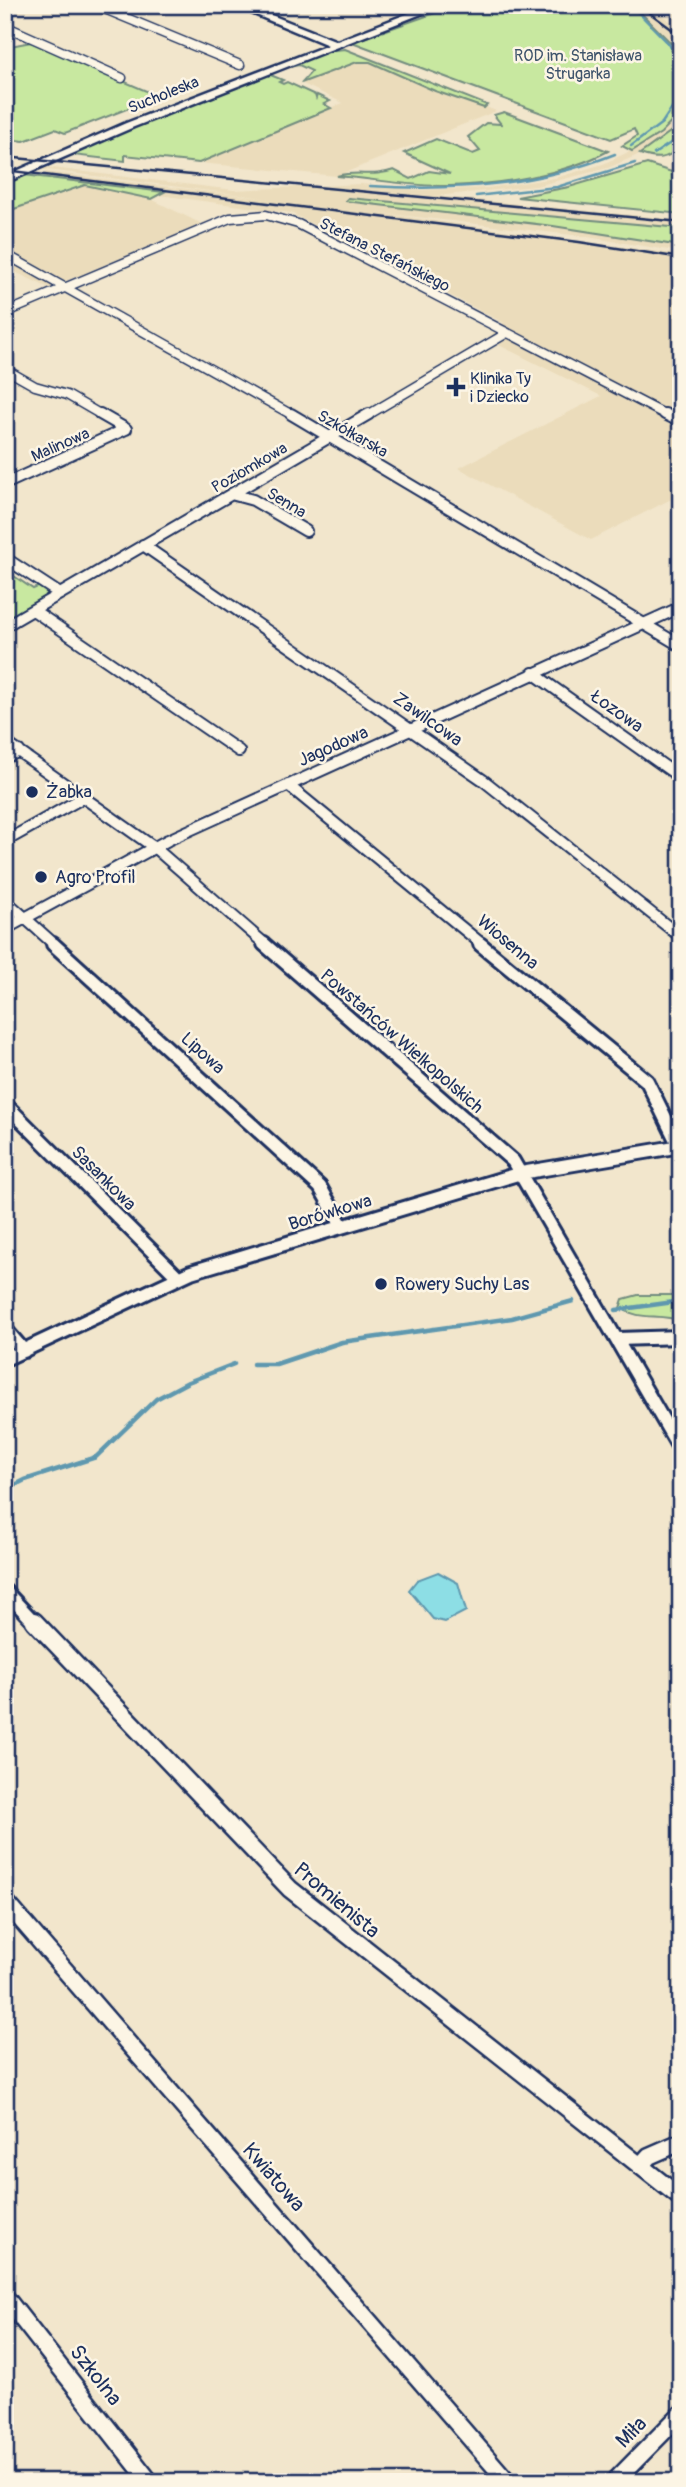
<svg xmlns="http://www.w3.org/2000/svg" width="686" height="2487" viewBox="0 0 686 2487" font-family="Pangolin,sans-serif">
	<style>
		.built { fill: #ebdcbb }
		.green { fill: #c8e8a0; stroke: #728c7f; stroke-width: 2 }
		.water { fill: #8ddee5; stroke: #5f98af; stroke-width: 2 }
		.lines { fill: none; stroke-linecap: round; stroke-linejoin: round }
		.stream-far1 { stroke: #5f98af; stroke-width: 2.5 }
		.stream { stroke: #5f98af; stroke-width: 4.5 }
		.street-far3-casing { stroke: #1b2f5e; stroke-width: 11 }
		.street-far2-casing { stroke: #1b2f5e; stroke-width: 14 }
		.street-far1-casing { stroke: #1b2f5e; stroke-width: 18 }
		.street-casing { stroke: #1b2f5e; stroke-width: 21 }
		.secondary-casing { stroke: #1b2f5e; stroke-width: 5 }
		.street-far3 { stroke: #fcf5e5; stroke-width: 8 }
		.street-far2 { stroke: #fcf5e5; stroke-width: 10 }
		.street-far1 { stroke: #fcf5e5; stroke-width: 12 }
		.street { stroke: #fcf5e5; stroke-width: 16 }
		.secondary { fill: #fcf5e5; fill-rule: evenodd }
		.rail { stroke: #1b2f5e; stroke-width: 2.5 }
		.poi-dot { fill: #1b2f5e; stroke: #fcf5e5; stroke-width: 2.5 }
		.labels { text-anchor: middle; stroke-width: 5; stroke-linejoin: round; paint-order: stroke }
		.far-park-label { font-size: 16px; fill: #3e546b; stroke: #fcf5e5 }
		.far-street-label { font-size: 16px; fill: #1b2f5e; stroke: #fcf5e5 }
		.far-poi-label { font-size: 16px; fill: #1b2f5e; stroke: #fcf5e5; text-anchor: start }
		.street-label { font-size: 18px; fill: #1b2f5e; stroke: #fcf5e5 }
		.poi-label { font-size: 18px; fill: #1b2f5e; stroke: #fcf5e5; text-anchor: start }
		.near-street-label { font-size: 21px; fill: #1b2f5e; stroke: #fcf5e5 }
	</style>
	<rect width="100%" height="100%" fill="#f2e6cc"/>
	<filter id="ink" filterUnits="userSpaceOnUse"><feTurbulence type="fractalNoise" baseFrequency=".0143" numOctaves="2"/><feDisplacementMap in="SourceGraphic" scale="14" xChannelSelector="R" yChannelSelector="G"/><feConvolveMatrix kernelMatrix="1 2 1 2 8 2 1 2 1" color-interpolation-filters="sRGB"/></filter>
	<g filter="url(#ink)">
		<path class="built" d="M633,5H648L681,29V53Z
			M357,62H370L496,111L337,176L199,163L343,103L301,83Z
			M681,112V124L667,136L640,154L608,168L536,186L436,196L681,220V228L348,198L350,202L553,226L681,246V252L581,236L373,212L681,255V494L591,540L459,468L601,396L487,339L504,323L291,213L107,188L151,199L202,224L49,288L13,271L5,274V212L82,186L41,179L46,172L271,199L40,169L44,167L234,190L361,184L418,190L487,188L555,178L603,164L643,145L664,131Z"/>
		<path class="green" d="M458,5H538L542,8L633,5L681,53V112L661,133L632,151L622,146L637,136L634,129L611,139L352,42Z
			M31,42L156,95L155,98L65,133L55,129L24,141L5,139V47Z
			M345,49L487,105L484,108L435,91L370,62H357L301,83L312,71L299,65L284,68L324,51Z
			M268,74L283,80L279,82L283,84L287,82L315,95L316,98L317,95L330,101L324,104L331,108L199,163L125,155V161L72,155L111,135Z
			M504,112L608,151C564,175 501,184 451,186C414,187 374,179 337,176C359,170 371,178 394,170L411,179L429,171L450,174L404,153L436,139L473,154L480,151L468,137L486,123L501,124L494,115Z
			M681,124V147C666,160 658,160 640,154Z
			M647,164L681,175V214L517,197L569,187Z
			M24,175L164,192L151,199L85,185L5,212V183Z
			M348,198L681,228V246L553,226L345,201Z
			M9,565L17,570L11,574L33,589L40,586L48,594L5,622V566Z
			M638,1295H681V1321C658,1313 641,1321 620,1308L623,1299Z"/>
		<path class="water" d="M438,1572L458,1583L466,1611L445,1622L433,1619L409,1590L417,1580Z"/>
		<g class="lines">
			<path class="stream-far1" d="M631,5L669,44L681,66
				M631,146L662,123L681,94
				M654,154L681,136
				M370,186C455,191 535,186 615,154
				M476,196L557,187L635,163"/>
			<path class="stream" d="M616,1310L681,1301
				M253,1364H276L342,1342L512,1318L573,1301
				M5,1490L25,1480L96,1457L156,1399L188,1382L234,1364"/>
			<g class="street-far3-casing">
				<path id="street-far3" d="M95,5L240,65
					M414,5L425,10
					M5,26L122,78
					M5,254L294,416
					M5,313L230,218L266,215L298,224L668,416
					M5,369L35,386L67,395L103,416
					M366,416L507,333"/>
			</g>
			<g class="street-far2-casing">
				<path id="street-far2" d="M100,414L126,429
					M291,414L681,646
					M665,414L681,422
					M5,484L126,429
					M231,494L253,500L306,531
					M143,545L483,780L681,937
					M5,558L60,594
					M33,610L239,751
					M5,626L369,414
					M533,673L681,778
					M5,742L155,848L266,945
					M5,758L19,751
					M288,785L483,945
					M11,838L84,797
					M5,900L55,945
					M5,929L168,840L681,607"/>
			</g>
			<g class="street-far1-casing">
				<path id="street-far1" d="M53,944L320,1187L342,1226
					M264,944L513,1161L681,1451
					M480,944L647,1081L679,1146
					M5,1104L178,1277
					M5,1329L24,1351
					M618,1339L681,1337
					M5,1359L191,1272L521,1173L681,1146
					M5,1591L35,1623"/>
			</g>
			<g class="street-casing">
				<path id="street" d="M34,1621L290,1889L681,2198
					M5,1901L508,2482
					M640,2166L649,2156L681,2142
					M5,2297L150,2482
					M614,2482L681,2414"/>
			</g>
			<g class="secondary-casing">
				<path id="secondary" d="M232,5H246L337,41L430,5H444L134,127L5,183V176L126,123L328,45Z"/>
			</g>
			<use href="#street-far3" class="street-far3"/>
			<use href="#street-far2" class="street-far2"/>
			<use href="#street-far1" class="street-far1"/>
			<use href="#street" class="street"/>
			<use href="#secondary" class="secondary"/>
			<path class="rail" d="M639,5L681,36
				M5,157L681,222
				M5,170L579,242L681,258"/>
		</g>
	</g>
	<g class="poi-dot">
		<path d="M452.5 376.5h7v7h7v7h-7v7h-7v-7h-7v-7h7z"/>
		<circle cx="32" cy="792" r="7"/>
		<circle cx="41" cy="877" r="7"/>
		<circle cx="381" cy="1284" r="7"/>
	</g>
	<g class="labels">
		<g class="far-park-label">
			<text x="578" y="61">ROD im. Stanisława<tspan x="578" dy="18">Strugarka</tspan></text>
		</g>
		<g class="far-street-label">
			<text transform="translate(163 94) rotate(-22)" y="6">Sucholeska</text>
			<text transform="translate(385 254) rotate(27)" y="6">Stefana Stefańskiego</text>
			<text transform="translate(353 433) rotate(30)" y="6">Szkółkarska</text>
			<text transform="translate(60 444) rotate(-24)" y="6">Malinowa</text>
			<text transform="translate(249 467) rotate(-30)" y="6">Poziomkowa</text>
			<text transform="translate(287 502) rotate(31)" y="6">Senna</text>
		</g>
		<g class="far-poi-label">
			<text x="470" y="384">Klinika Ty<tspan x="470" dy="18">i Dziecko</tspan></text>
		</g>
		<g class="street-label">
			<text transform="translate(617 711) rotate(35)" y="6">Łozowa</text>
			<text transform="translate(428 719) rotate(35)" y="6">Zawilcowa</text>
			<text transform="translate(333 746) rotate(-24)" y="6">Jagodowa</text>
			<text transform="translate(508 942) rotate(40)" y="6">Wiosenna</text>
			<text transform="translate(402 1041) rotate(41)" y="6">Powstańców Wielkopolskich</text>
			<text transform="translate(203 1053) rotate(42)" y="6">Lipowa</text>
			<text transform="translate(104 1178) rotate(45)" y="6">Sasankowa</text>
			<text transform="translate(330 1212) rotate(-17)" y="6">Borówkowa</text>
		</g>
		<g class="poi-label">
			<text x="46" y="798">Żabka</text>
			<text x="55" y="883">Agro Profil</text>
			<text x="395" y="1290">Rowery Suchy Las</text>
		</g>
		<g class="near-street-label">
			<text transform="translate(337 1900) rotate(40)" y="7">Promienista</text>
			<text transform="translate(274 2177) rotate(49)" y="7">Kwiatowa</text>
			<text transform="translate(96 2375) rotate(52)" y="7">Szkolna</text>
			<text transform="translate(631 2432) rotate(-46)" y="7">Miła</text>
		</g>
	</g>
	<rect width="686" height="2487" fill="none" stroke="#fcf5e5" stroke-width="28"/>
	<rect x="14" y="14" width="658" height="2459" fill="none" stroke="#1b2f5e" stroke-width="2.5" filter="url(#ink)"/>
</svg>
